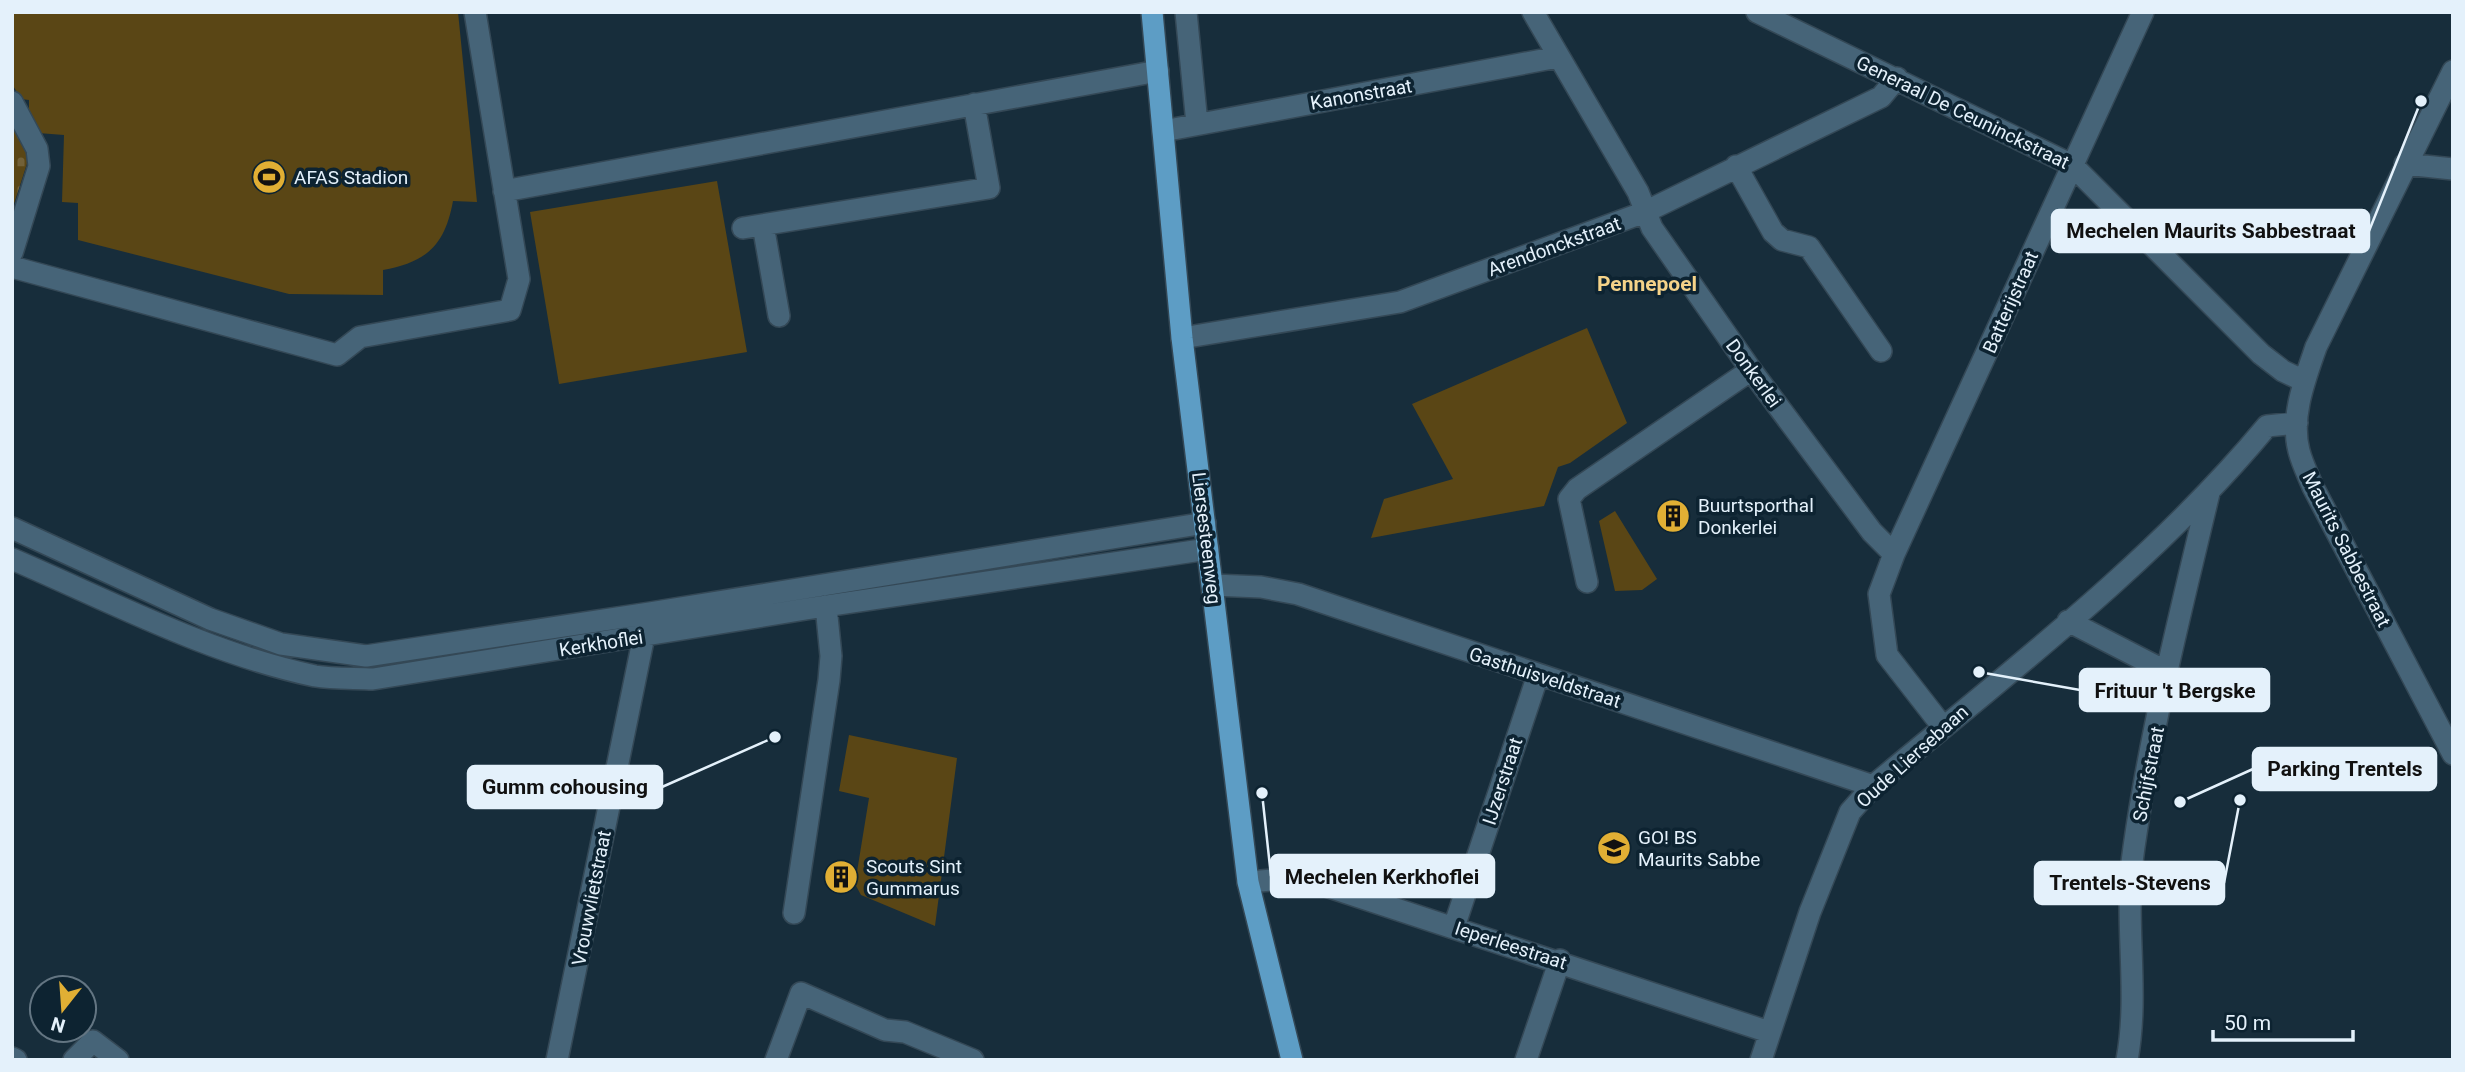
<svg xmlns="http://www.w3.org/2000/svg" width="2465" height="1072" viewBox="0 0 2465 1072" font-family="Roboto,sans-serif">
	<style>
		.cemetery { fill: url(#cemetery-stones) }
		.green { fill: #5a4615 }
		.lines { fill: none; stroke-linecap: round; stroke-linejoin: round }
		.minor-casing { stroke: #344856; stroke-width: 24 }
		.major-casing { stroke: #344856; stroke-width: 24 }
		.minor { stroke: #466478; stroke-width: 21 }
		.major { stroke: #5d9dc5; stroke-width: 21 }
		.labels { text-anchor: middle; stroke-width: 7; stroke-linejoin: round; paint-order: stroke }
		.street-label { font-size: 19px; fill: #e4f1fb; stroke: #0d2331 }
		.poi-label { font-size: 19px; fill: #e4f1fb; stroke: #0d2331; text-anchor: start }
		.neighbourhood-label { font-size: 21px; font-weight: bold; fill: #f5d389; stroke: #0d2331 }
		.leader { fill: none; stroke: #e4f1fb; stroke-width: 2.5 }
		.callout-dot { fill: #e4f1fb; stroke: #0d2331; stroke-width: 2.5 }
		.callout { fill: #e4f1fb; stroke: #e4f1fb; stroke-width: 2.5 }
		.callout-label { font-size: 21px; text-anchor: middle; font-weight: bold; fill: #111 }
	</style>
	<defs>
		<pattern id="cemetery-stones" width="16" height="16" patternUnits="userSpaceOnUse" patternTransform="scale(1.75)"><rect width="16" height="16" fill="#5a4615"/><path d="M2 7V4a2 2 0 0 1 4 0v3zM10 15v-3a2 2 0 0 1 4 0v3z" fill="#726138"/></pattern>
	</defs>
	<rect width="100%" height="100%" fill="#172d3b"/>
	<path class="cemetery" d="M12,115L33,145L12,210Z"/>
	<path class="green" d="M13,12H458L477,202L453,201C445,245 427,262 383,270V295L289,294L78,240V203L62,202L64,135L38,133L29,116V100L21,99L12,84Z
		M717,181L747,352L559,384L530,212Z
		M1587,328L1627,423L1570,463L1558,467L1544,506L1371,538L1384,499L1453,479L1412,404Z
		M1615,511L1657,579L1642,590L1615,591L1599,521Z
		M849,735L957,758L935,926L861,895L855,884L869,798L839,791Z"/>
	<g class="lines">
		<g class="minor-casing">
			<path id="minor" d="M1186,12L1197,124
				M1533,12L1638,192L1652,228L1751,370L1872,532L1894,554
				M1757,12L2072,165L2261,354L2283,371L2304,381
				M2453,71L2316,347C2305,379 2290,417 2299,451C2302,463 2308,475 2313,487L2453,754
				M12,102L37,149L39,166L12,253
				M1163,131L1558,57
				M2405,164L2453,169
				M1736,166L1773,232L1782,240L1809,247L1881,351
				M504,191L1158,71
				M763,225L779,316
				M743,228L989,188L974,104
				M12,267L337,355L360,337L510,310L519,279L475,12
				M1182,338L1400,302L1645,212L1881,97L1897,78
				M12,528L210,619L281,644L366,656L650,613L1205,523
				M12,559C110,601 210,654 315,676C333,679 354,678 373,679L806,609L1208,549
				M1587,582L1569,499L1577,489L1751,370
				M1213,585L1261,587L1298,594L1873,786
				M2068,621L2167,672
				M1943,727L1887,655L1879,594L1894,554L2143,12
				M1248,882L1273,880L1320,884L1769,1032
				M794,913L829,680L831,656L826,606
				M1454,927L1538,675
				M12,1058L16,1060
				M74,1060L93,1041L118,1060
				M557,1060L646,626
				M776,1060L801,993L885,1030L905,1032L973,1060
				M1526,1060L1560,960
				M1761,1060L1810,912L1850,812L1873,786C2007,674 2156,560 2267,426L2297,423
				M2127,1060C2140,990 2123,918 2134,847C2151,728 2181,610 2209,493"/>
		</g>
		<g class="major-casing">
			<path id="major" d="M1152,12L1182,338L1248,882L1292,1060"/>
		</g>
		<use href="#minor" class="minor"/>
		<use href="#major" class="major"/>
	</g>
	<defs>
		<g id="stadium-disc" transform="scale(1.75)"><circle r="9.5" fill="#e1af34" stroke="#0d2331"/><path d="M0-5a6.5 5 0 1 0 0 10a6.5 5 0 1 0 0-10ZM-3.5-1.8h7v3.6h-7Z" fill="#111"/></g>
		<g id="building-disc" transform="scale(1.75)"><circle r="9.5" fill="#e1af34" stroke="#0d2331"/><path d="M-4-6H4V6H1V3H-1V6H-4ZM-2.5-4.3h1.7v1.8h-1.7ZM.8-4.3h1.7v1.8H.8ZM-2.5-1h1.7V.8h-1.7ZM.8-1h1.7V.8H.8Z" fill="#111"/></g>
		<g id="school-disc" transform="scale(1.75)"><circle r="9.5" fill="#e1af34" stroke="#0d2331"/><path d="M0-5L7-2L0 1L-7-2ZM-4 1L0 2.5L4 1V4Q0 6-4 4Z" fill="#111"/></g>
	</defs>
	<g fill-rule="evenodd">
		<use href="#stadium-disc" x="269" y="177"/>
		<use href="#building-disc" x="1673" y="516"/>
		<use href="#school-disc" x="1614" y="848"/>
		<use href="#building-disc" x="841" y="877"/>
	</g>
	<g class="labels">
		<g class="street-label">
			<text transform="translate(1361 94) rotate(-10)" y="7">Kanonstraat</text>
			<text transform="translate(1963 112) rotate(26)" y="7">Generaal De Ceuninckstraat</text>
			<text transform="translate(1554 246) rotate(-20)" y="7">Arendonckstraat</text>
			<text transform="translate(2010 302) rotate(-66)" y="7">Batterijstraat</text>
			<text transform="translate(1754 373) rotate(54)" y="7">Donkerlei</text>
			<text transform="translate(1207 538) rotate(83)" y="7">Liersesteenweg</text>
			<text transform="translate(2347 549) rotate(63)" y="7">Maurits Sabbestraat</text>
			<text transform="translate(601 643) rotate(-9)" y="7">Kerkhoflei</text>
			<text transform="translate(1545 677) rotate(18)" y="7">Gasthuisveldstraat</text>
			<text transform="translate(1912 756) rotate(-42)" y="7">Oude Liersebaan</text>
			<text transform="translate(2148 774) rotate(-79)" y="7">Schijfstraat</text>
			<text transform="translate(1502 781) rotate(-72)" y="7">IJzerstraat</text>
			<text transform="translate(591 898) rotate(-79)" y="7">Vrouwvlietstraat</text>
			<text transform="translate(1511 945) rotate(18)" y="7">Ieperleestraat</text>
		</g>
		<g class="poi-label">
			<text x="294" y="184">AFAS Stadion</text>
			<text x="1698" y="512">Buurtsporthal<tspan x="1698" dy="22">Donkerlei</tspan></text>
			<text x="1638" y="844">GO! BS<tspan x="1638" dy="22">Maurits Sabbe</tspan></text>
			<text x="866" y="873">Scouts Sint<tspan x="866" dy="22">Gummarus</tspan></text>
		</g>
		<g class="neighbourhood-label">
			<text x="1647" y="291">Pennepoel</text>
		</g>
	</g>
	<path class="leader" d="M2421 101L2369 231M1979 672L2080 690M2180 802L2253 769M775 737L662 787M1262 793L1271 876M2240 800L2224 883"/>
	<g class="callout-dot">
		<circle cx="2421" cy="101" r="7"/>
		<circle cx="1979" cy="672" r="7"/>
		<circle cx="2180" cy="802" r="7"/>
		<circle cx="775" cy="737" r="7"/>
		<circle cx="1262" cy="793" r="7"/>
		<circle cx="2240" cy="800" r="7"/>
	</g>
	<g class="callout">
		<rect x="2052" y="210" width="317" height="42" rx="7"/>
		<rect x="2080" y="669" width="189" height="42" rx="7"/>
		<rect x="2253" y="748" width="183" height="42" rx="7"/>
		<rect x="468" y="766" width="194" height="42" rx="7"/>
		<rect x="1271" y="855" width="223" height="42" rx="7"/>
		<rect x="2035" y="862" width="189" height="42" rx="7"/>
	</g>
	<g class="callout-label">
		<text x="2211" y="238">Mechelen Maurits Sabbestraat</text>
		<text x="2175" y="698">Frituur 't Bergske</text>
		<text x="2345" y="776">Parking Trentels</text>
		<text x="565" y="794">Gumm cohousing</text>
		<text x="1382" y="884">Mechelen Kerkhoflei</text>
		<text x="2130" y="890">Trentels-Stevens</text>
	</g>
	<rect width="2465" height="1072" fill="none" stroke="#e4f1fb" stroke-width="28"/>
	<g transform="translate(63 1009) rotate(197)"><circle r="33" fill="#0d2331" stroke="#637582" stroke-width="2"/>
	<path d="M0-5L12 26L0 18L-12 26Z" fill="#e1af34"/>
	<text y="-10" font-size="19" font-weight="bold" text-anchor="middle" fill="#e4f1fb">N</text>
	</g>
	<path d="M2213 1030v10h140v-10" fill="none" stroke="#e4f1fb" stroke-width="3.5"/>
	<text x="2224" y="1030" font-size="21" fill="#e4f1fb" stroke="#0d2331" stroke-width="5" paint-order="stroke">50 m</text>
</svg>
